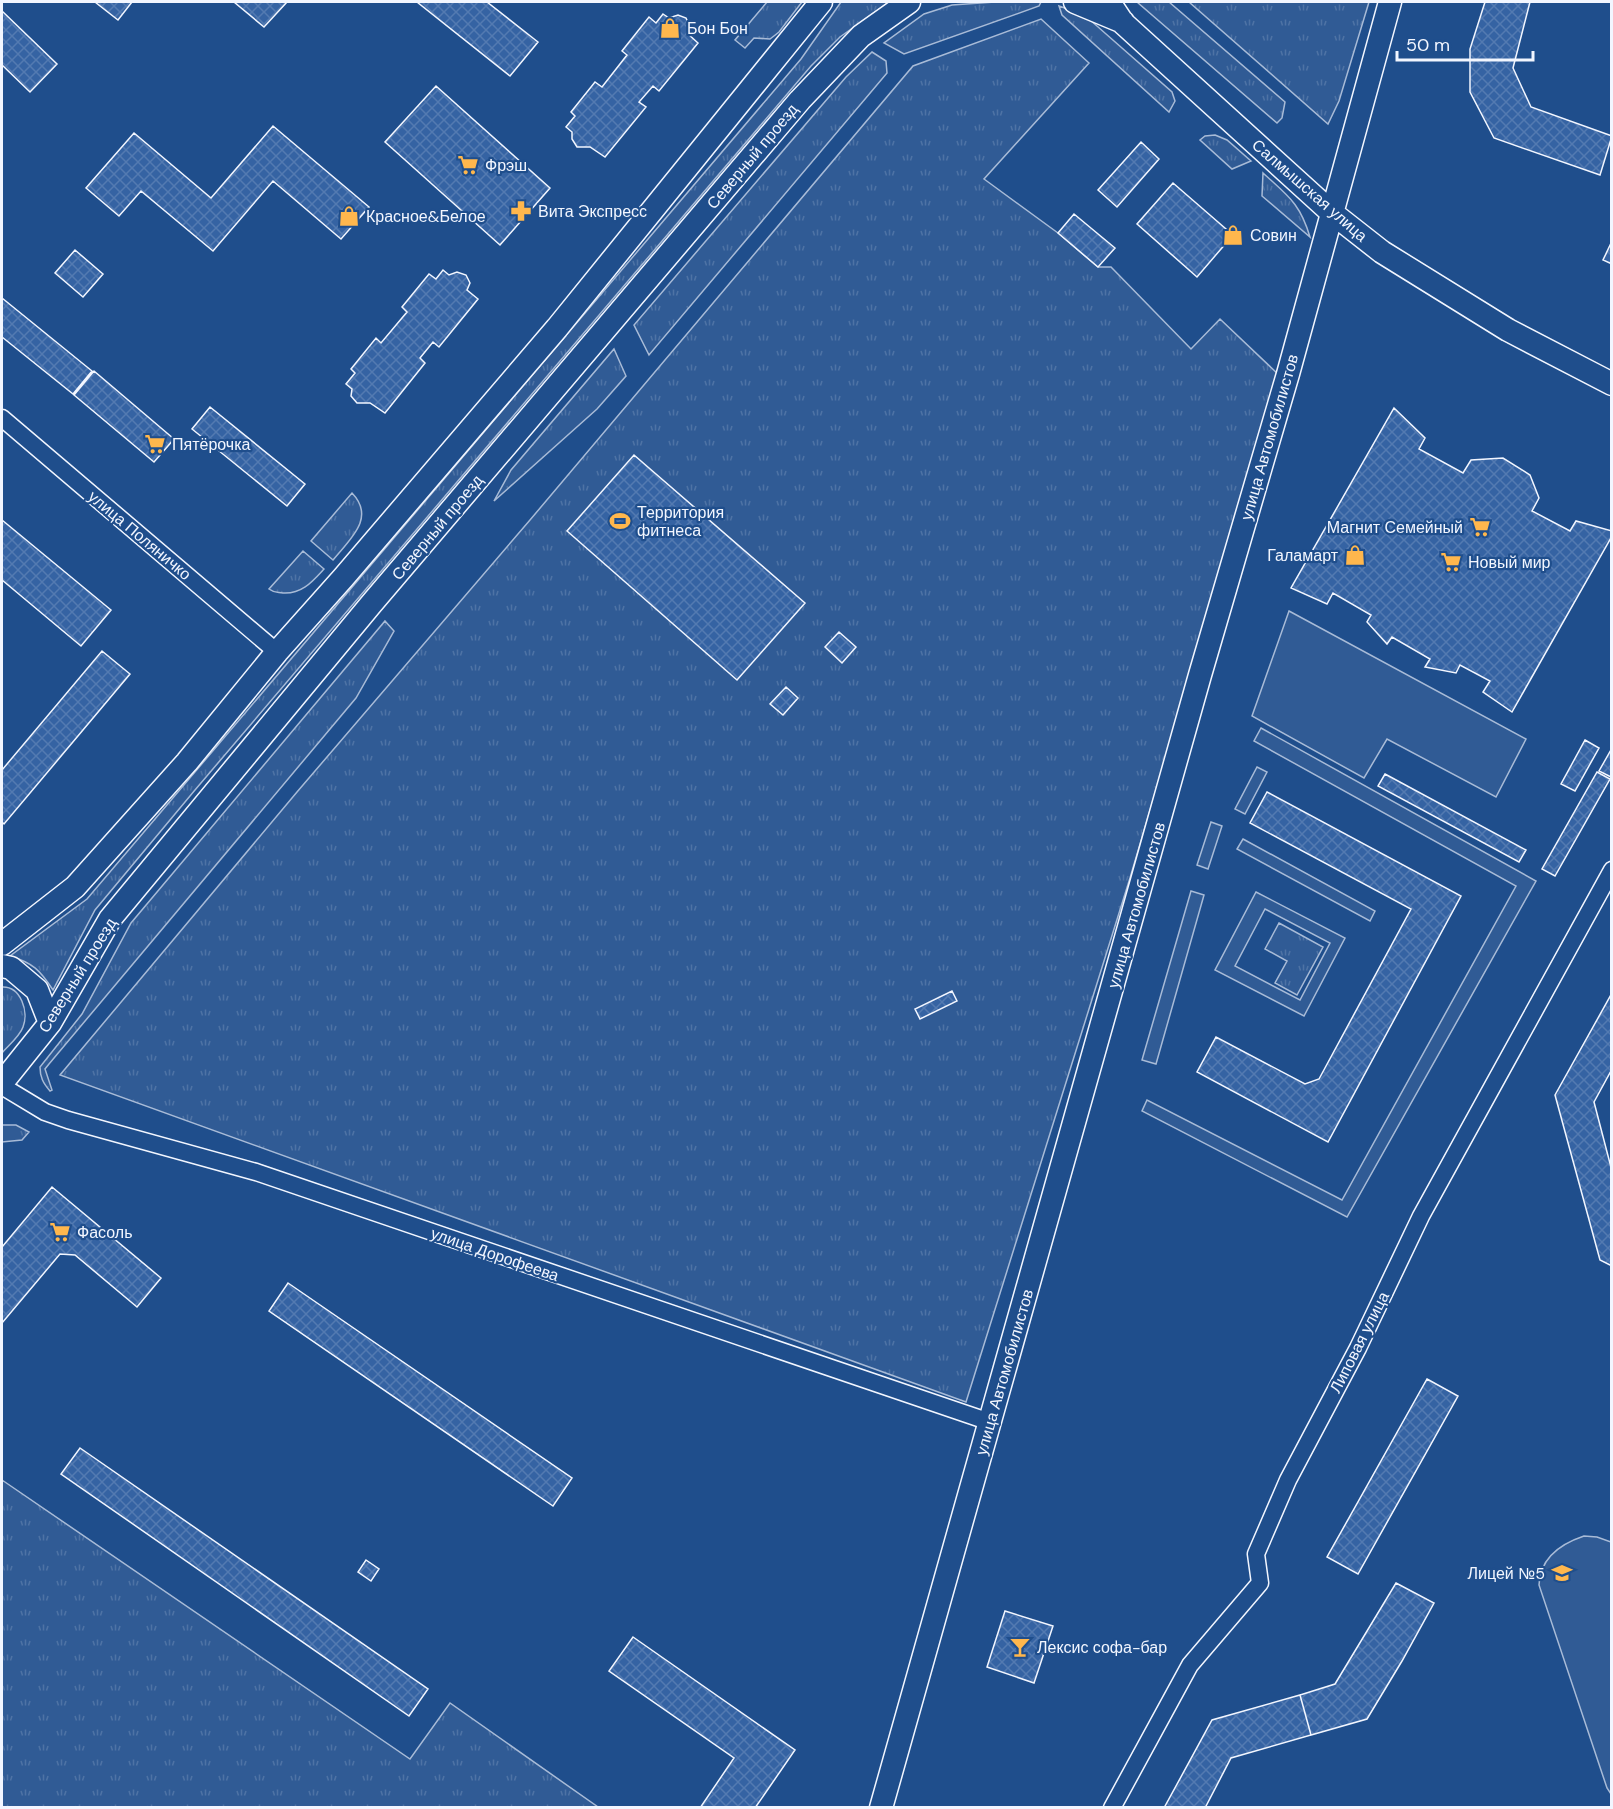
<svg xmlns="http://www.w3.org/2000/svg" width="1613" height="1809" viewBox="0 0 1613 1809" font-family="'DM Sans',sans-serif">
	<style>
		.grass { fill: url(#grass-tufts); stroke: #a8bbd7; stroke-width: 1.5 }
		.pitch { fill: #305b95; stroke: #a8bbd7; stroke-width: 1.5; fill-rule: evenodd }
		.building { fill: url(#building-cross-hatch); stroke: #f2f6ff; stroke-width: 1.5 }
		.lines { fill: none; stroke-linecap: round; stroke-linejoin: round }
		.street-casing { stroke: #f2f6ff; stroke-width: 19 }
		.secondary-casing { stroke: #f2f6ff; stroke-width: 25 }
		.street { stroke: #1f4e8c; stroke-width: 16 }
		.secondary { stroke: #1f4e8c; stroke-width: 22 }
		.labels { text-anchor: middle; stroke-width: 4.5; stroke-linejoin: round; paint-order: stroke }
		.poi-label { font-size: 16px; fill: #f2f6ff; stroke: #1f4e8c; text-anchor: start }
		.street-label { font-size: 16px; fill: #f2f6ff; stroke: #1f4e8c }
	</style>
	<defs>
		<pattern id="grass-tufts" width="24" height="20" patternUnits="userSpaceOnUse" patternTransform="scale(1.5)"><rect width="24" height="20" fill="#305b95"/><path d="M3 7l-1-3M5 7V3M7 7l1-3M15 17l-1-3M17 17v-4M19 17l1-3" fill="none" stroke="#4e73a5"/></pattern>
		<pattern id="building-cross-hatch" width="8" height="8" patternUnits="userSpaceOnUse" patternTransform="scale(1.5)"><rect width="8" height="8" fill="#3563a3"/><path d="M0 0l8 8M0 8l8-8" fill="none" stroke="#537ab1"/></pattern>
	</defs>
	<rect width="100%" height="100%" fill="#1f4e8c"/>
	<path class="grass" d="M767,2H802L779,32L770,39L754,38L745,48L735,40Z
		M841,2H889L840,37L811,66L195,790L95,910L53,990C40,970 33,963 10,956L87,899L801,59Z
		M995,2H1041L1039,6L904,54L884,43L924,14L952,5Z
		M1137,2H1169L1285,102L1282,118L1277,123Z
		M1189,2H1369L1339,101L1328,124Z
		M1059,6L1079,13L1089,19L1172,92L1175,101L1169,112L1062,15Z
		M1041,19L1089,63L984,179L1058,233L1098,267H1111L1191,349L1220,319L1279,375L1130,878L966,1402L60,1075L297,792L530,520L913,66Z
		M872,52L886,61L887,73L649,355L634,325L846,77Z
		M1215,135L1227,140L1251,161L1232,169L1200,140L1205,136Z
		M1263,173C1288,196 1300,203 1310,237L1262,196Z
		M614,349L626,376L597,409L494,501L511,470Z
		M352,493C376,518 350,539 333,560L311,541Z
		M303,551L324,569C312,582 302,594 283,593C277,592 274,593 269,589Z
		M385,621L394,631L356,698L49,1064L45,1069L52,1090L50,1091C43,1083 40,1077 40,1067L82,1014L131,923Z
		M1279,923L1323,947L1297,995L1275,983L1287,961L1265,949Z
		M2,987C21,986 29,1012 23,1027C20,1036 8,1046 2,1053Z
		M2,1125H16L29,1132L22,1140L2,1142Z
		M2,1480L410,1759L450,1703L598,1807H2Z"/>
	<path class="pitch" d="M1289,611L1526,739L1496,797L1387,739L1364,778L1252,716Z
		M1261,728L1536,881L1347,1217L1142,1111L1147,1100L1342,1200L1516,886L1254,741Z
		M1257,767L1267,772L1245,814L1235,809Z
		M1211,822L1222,826L1208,869L1197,865Z
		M1243,839L1375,911L1370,921L1237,849Z
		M1191,891L1204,895L1156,1064L1142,1060Z
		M1256,892L1345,938L1304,1016L1215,970ZM1265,909L1330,943L1300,1000L1235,966Z
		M1584,1536L1597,1537L1611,1542V1794L1607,1788L1539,1585C1540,1558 1560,1544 1584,1536Z"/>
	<path class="building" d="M95,2H132L118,20Z
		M234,2H287L264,27Z
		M417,2H487L538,42L510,76Z
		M1485,2H1530L1513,68L1531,107L1612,136L1600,175L1494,138L1470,92V49Z
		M2,11L57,64L30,92L2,65Z
		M663,14L669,18L678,15L686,18L690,27L687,33L698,43L659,91L653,86L639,102L646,107L605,157L590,147H577L572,139V132L566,127L575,116L571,112L595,82L602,87L627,55L622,51L649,17L656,23Z
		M436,86L550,188L500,245L385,142Z
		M273,126L369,207L341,239L273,181L213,251L141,191L119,216L86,188L134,133L211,198Z
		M1141,142L1159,159L1117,207L1098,190Z
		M1173,183L1233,235L1197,277L1137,224Z
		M1074,214L1115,248L1098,267L1058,233Z
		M1612,241V264L1603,260Z
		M75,250L103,274L83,297L55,273Z
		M443,270L449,275L457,272L466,275L470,283L467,290L478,299L439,347L433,342L420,358L425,363L385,413L370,403H357L351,396L352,389L346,384L355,373L351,369L376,338L381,343L407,312L402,307L429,274L436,279Z
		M2,298L92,371L73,394L2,337Z
		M94,371L174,439L154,462L74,395Z
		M210,407L305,484L287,506L192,429Z
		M1394,408L1425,438L1419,449L1463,473L1471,460L1503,458L1530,475L1539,498L1532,511L1570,531L1576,521L1612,531V536L1512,712L1483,692L1490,681L1460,665L1456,673L1425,667L1430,659L1392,637L1387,644L1367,622L1371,615L1333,593L1327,604L1291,588Z
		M634,455L805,603L737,680L567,531Z
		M2,520L111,610L81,646L2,580Z
		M839,632L856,647L842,663L825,647Z
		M102,651L130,674L4,824L2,822V770Z
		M786,687L798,698L783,715L770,704Z
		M1585,740L1599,748L1575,791L1561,784Z
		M1612,748V776L1611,777L1599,771Z
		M1597,772L1610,779L1555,876L1542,869Z
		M1385,774L1526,850L1519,862L1378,786Z
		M1267,792L1461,896L1328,1142L1197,1072L1216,1037L1305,1084L1319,1079L1411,909L1250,823Z
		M952,991L957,1001L920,1019L915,1009Z
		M1612,993V1069L1594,1102L1612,1171V1266L1600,1260L1555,1095Z
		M52,1187L161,1278L137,1307L75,1255L60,1254L2,1323V1247Z
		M288,1283L572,1478L553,1506L269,1311Z
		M1427,1379L1458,1396L1358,1574L1327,1557Z
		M80,1448L428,1689L409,1716L61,1474Z
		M366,1560L379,1569L371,1581L358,1572Z
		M1396,1583L1434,1603L1402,1661L1367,1719L1311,1735L1300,1695L1335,1684Z
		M1005,1611L1053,1626L1034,1683L987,1667Z
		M633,1637L795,1750L755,1808H700L734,1758L609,1671Z
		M1300,1695L1311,1735L1231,1758L1205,1808H1164L1212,1720Z"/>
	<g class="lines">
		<g class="street-casing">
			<path id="street" d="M2,418L277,652
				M2,1086L45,1112L68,1120L256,1172L990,1422
				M1112,1808L1190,1665L1260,1583L1256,1554L1288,1480L1358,1348L1421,1216L1612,870"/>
		</g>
		<g class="secondary-casing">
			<path id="secondary" d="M1075,2L1123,22
				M1109,2L1123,23L1331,212L1382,252L1508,330L1612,384
				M2,944L75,887L187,762L277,652L343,578L557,328L821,2
				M2,966L11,968L37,990L50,1023
				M2,1083L50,1023L110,919L372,603L800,100L861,36L909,2
				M881,1808L1200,675L1288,374L1390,2"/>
		</g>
		<use href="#street" class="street"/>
		<use href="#secondary" class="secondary"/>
	</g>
	<defs>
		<g id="shop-bare" transform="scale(1.62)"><path d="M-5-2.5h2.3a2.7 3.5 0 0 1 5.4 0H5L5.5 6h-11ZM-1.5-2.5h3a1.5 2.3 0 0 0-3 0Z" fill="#ffb74d" stroke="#1f4e8c" stroke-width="2.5" paint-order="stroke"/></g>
		<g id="supermarket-bare" transform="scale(1.62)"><path d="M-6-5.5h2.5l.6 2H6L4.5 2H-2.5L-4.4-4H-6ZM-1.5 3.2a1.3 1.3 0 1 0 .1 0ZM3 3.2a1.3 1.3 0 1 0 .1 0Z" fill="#ffb74d" stroke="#1f4e8c" stroke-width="2.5" paint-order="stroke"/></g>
		<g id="pharmacy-bare" transform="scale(1.62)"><path d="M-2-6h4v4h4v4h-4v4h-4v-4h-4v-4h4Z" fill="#ffb74d" stroke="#1f4e8c" stroke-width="2.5" paint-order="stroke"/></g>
		<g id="stadium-bare" transform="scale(1.62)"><path d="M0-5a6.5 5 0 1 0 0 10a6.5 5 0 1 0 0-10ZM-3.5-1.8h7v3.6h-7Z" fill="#ffb74d" stroke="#1f4e8c" stroke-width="2.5" paint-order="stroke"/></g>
		<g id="school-bare" transform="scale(1.62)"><path d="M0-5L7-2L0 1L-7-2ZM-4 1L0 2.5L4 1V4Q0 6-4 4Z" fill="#ffb74d" stroke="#1f4e8c" stroke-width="2.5" paint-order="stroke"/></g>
		<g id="bar-bare" transform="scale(1.62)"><path d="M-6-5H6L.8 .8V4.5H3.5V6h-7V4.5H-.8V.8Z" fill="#ffb74d" stroke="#1f4e8c" stroke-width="2.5" paint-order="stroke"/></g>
	</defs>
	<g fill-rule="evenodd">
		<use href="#shop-bare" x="670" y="28"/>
		<use href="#supermarket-bare" x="468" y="165"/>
		<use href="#pharmacy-bare" x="521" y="211"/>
		<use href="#shop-bare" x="349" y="216"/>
		<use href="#shop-bare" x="1233" y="235"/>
		<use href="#supermarket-bare" x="155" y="444"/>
		<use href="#stadium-bare" x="620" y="521"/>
		<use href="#supermarket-bare" x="1480" y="527"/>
		<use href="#shop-bare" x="1355" y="555"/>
		<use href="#supermarket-bare" x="1451" y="562"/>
		<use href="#supermarket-bare" x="60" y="1232"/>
		<use href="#school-bare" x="1562" y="1573"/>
		<use href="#bar-bare" x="1020" y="1647"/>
	</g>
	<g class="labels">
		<g class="poi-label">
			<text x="687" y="34">Бон Бон</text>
			<text x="485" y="171">Фрэш</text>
			<text x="538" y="217">Вита Экспресс</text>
			<text x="366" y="222">Красное&amp;Белое</text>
			<text x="1250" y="241">Совин</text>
			<text x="172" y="450">Пятёрочка</text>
			<text x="637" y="518">Территория<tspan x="637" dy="18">фитнеса</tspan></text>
			<text x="1463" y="533" text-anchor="end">Магнит Семейный</text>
			<text x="1338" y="561" text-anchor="end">Галамарт</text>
			<text x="1468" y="568">Новый мир</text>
			<text x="77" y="1238">Фасоль</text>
			<text x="1545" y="1579" text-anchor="end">Лицей №5</text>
			<text x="1037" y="1653">Лексис софа-бар</text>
		</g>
		<g class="street-label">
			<text transform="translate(752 156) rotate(-50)" y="6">Северный проезд</text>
			<text transform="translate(1310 190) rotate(41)" y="6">Салмышская улица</text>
			<text transform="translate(1269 437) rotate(-74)" y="6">улица Автомобилистов</text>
			<text transform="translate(437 527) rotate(-50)" y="6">Северный проезд</text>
			<text transform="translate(140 535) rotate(40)" y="6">улица Поляничко</text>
			<text transform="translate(1136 905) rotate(-74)" y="6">улица Автомобилистов</text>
			<text transform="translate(77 975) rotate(-58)" y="6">Северный проезд</text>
			<text transform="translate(495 1254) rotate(19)" y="6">улица Дорофеева</text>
			<text transform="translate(1359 1342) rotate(-63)" y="6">Липовая улица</text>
			<text transform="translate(1004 1372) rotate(-74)" y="6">улица Автомобилистов</text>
		</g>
	</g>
	<rect width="1613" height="1809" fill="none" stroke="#f2f6ff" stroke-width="6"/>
	<path d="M1397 51v9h136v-9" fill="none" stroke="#f2f6ff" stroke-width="3"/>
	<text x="1406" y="51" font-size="18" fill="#f2f6ff" stroke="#1f4e8c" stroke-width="4.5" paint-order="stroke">50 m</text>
</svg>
